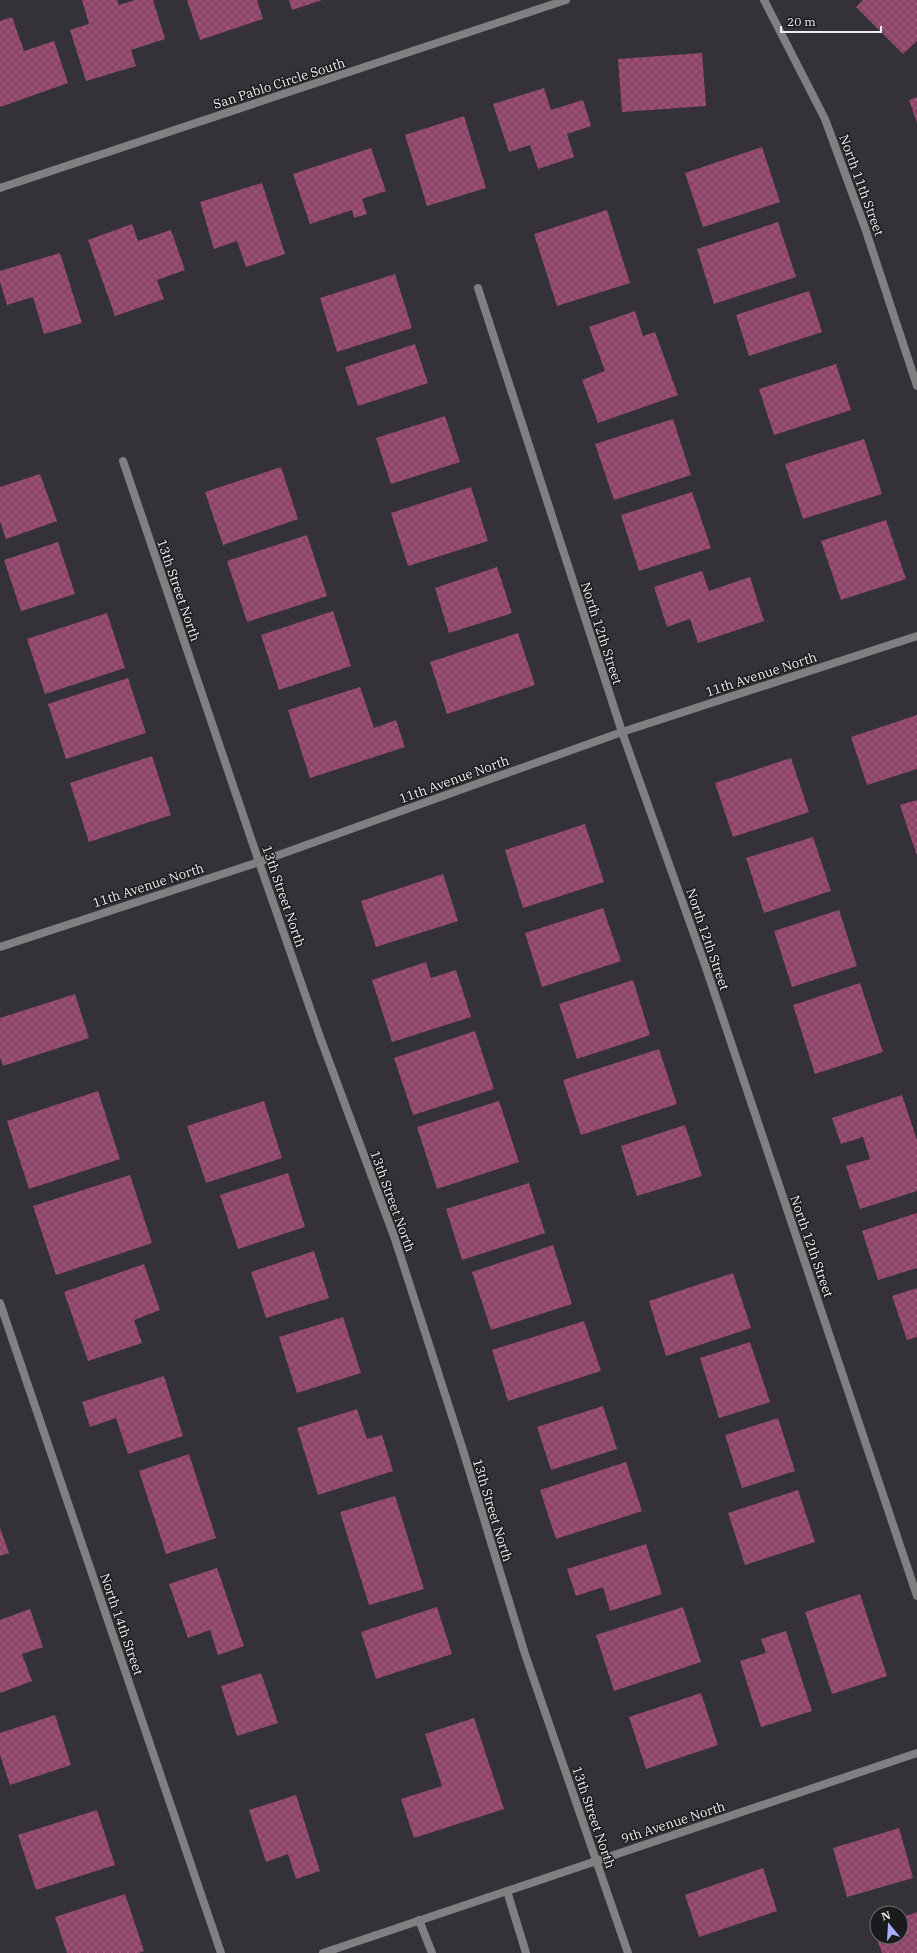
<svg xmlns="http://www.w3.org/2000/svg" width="917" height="1953" viewBox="0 0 917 1953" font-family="'IBM Plex Serif',serif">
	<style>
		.building { fill: url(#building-cross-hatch) }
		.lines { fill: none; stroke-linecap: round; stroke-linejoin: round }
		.lane { stroke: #7f8082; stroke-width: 8 }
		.street { stroke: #7f8082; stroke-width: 8 }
		.labels { text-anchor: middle; stroke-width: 3; stroke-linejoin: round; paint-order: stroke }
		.street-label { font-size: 13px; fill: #edecf0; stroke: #1b1b1d }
	</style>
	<defs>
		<pattern id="building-cross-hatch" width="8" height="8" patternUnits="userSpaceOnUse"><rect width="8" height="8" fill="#8e4368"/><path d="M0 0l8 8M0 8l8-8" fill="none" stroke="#9e5e7e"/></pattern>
	</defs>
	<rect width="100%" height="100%" fill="#343238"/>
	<path class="building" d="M82,0H117L119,5L135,0H153L165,39L131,50L136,66L86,81L70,30L89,24Z
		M187,0H257L263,19L200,40Z
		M289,0H322L292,10Z
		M863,0H917V41L903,54L856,7Z
		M12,17L24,51L54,41L68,83L0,107V21Z
		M702,53L706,106L622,112L618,59Z
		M544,88L551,110L583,100L591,126L567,134L574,157L538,169L530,145L509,152L493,104Z
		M917,97V123L909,100Z
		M464,116L486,188L427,206L405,135Z
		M762,147L780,202L703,227L685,173Z
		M371,148L386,191L362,199L367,214L354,218L352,210L310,224L293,174Z
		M262,183L285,254L246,267L237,241L214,249L200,202Z
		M607,210L630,283L557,306L534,234Z
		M778,222L796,277L714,304L697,249Z
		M132,224L138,241L171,230L185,270L157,280L164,299L115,316L88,240Z
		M60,253L82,323L44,334L33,297L7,305L0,282V271Z
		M395,274L412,328L337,352L320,298Z
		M809,291L822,332L749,356L736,315Z
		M635,311L643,336L655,332L678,395L598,423L582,380L605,371L589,327Z
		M415,344L428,383L358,406L345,367Z
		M836,364L851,410L774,435L759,389Z
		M445,416L460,462L391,484L376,438Z
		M673,419L691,475L614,500L595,444Z
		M864,439L882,494L803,519L785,464Z
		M281,467L298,519L223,545L205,492Z
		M40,474L57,521L6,539L0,521V487Z
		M471,487L488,541L408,566L391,513Z
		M692,492L711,548L639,571L621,515Z
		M886,520L906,579L841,600L821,541Z
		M307,535L327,596L247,622L227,561Z
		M58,542L75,594L21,611L4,560Z
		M497,567L512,613L449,633L435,588Z
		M702,571L709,591L750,577L764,621L698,643L690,619L667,627L654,587Z
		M333,611L351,666L279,690L261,635Z
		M107,613L125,668L45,694L27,639Z
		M518,633L535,685L447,714L430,662Z
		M128,678L146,733L66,759L48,704Z
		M360,687L374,728L396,720L405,747L310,778L288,710Z
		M917,715V769L867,785L851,737Z
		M152,756L171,815L89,842L70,783Z
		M791,758L809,812L733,837L715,783Z
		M917,800V856L900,805Z
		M585,824L604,882L523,908L505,850Z
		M813,837L831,891L764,913L746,858Z
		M443,874L458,921L376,947L361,901Z
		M603,908L621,961L542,987L525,933Z
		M839,910L857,966L792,987L774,931Z
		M426,962L431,978L456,970L471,1017L392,1042L372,980Z
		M633,980L650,1035L577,1059L559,1004Z
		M860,983L883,1052L815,1074L793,1005Z
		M75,994L89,1038L3,1066L0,1057V1018Z
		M475,1031L494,1089L413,1115L394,1058Z
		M659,1049L677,1104L581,1135L563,1080Z
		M98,1091L120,1159L29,1189L7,1121Z
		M902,1095L917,1140V1191L860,1209L846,1166L870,1159L863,1137L841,1144L832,1118Z
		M264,1101L282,1158L206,1183L187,1126Z
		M499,1101L519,1162L437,1189L417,1127Z
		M685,1125L702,1176L637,1196L621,1146Z
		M288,1173L305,1227L238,1249L220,1195Z
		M130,1175L152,1243L56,1275L33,1206Z
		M529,1183L545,1233L462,1260L446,1209Z
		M917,1213V1268L878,1280L862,1231Z
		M553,1245L572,1304L491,1330L472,1272Z
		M314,1251L329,1298L266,1318L251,1272Z
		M144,1264L160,1310L134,1320L142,1343L88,1361L64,1292Z
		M733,1273L751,1328L666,1356L649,1301Z
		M917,1288V1337L907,1340L892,1296Z
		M343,1317L361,1373L297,1393L279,1337Z
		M584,1321L601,1371L508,1401L492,1350Z
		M750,1342L770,1402L719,1418L700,1358Z
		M164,1376L183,1436L128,1454L116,1418L90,1427L82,1402Z
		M603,1406L617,1449L551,1470L537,1427Z
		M357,1409L367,1439L382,1435L393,1471L318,1495L297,1428Z
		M778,1418L795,1471L742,1488L725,1435Z
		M189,1454L216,1538L166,1554L139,1471Z
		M626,1462L642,1511L556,1539L540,1490Z
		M798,1490L815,1542L745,1565L728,1513Z
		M395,1496L424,1589L369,1605L340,1512Z
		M0,1528L9,1553L0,1556Z
		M646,1544L662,1594L610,1611L603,1587L576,1596L567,1569Z
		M217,1568L244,1646L218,1655L210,1630L188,1638L169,1584Z
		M860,1594L887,1676L832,1694L805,1612Z
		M437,1607L452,1654L376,1679L361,1632Z
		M683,1607L701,1662L614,1691L596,1635Z
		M30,1609L43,1647L22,1654L32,1681L0,1693V1620Z
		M786,1631L812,1711L761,1727L740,1661L766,1653L761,1639Z
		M261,1673L278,1723L237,1736L221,1686Z
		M701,1693L718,1745L646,1769L629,1717Z
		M55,1715L71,1765L10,1785L0,1755V1733Z
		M474,1718L504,1809L414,1838L401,1799L442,1786L425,1734Z
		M296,1795L320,1871L296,1879L288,1854L266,1862L249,1810Z
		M97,1810L115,1865L36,1890L18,1835Z
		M899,1828L913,1878L847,1897L833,1848Z
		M763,1868L777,1911L699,1937L685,1895Z
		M125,1894L144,1951L139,1953H67L55,1917Z
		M917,1912V1953H882L873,1928L877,1927V1937H901V1918Z"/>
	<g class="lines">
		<path class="lane" d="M507,1891L526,1953
			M419,1920L432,1953"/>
		<path class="street" d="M764,0L825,119L865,228L917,386
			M0,188L566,0
			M478,288L622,732L706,968L917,1596
			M123,461L259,862L320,1037L395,1239L462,1447L525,1654L628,1953
			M0,947L259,862L622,732L917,636
			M0,1303L221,1953
			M323,1953L917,1753"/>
	</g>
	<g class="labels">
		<g class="street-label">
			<text transform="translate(279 83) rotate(-18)" y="5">San Pablo Circle South</text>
			<text transform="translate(862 185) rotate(70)" y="5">North 11th Street</text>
			<text transform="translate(179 590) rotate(71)" y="5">13th Street North</text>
			<text transform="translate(602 633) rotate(72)" y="5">North 12th Street</text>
			<text transform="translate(761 674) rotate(-18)" y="5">11th Avenue North</text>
			<text transform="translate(454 779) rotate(-20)" y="5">11th Avenue North</text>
			<text transform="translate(148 885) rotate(-18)" y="5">11th Avenue North</text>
			<text transform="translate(284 896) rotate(71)" y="5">13th Street North</text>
			<text transform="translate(708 939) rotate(71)" y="5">North 12th Street</text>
			<text transform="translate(393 1201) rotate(70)" y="5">13th Street North</text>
			<text transform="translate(812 1246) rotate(71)" y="5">North 12th Street</text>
			<text transform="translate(493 1510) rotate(73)" y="5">13th Street North</text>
			<text transform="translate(122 1624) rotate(71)" y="5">North 14th Street</text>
			<text transform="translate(594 1817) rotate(71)" y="5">13th Street North</text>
			<text transform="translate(673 1822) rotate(-18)" y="5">9th Avenue North</text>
		</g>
	</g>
	<g transform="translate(889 1925) rotate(342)"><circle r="19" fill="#1b1b1d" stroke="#6f6f71"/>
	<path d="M0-3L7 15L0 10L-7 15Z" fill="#a8b0fc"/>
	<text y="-6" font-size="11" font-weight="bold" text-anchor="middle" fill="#edecf0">N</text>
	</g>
	<path d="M781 26v6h100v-6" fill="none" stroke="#edecf0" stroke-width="2"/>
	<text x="787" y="26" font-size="12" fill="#edecf0" stroke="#1b1b1d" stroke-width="3" paint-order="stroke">20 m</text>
</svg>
